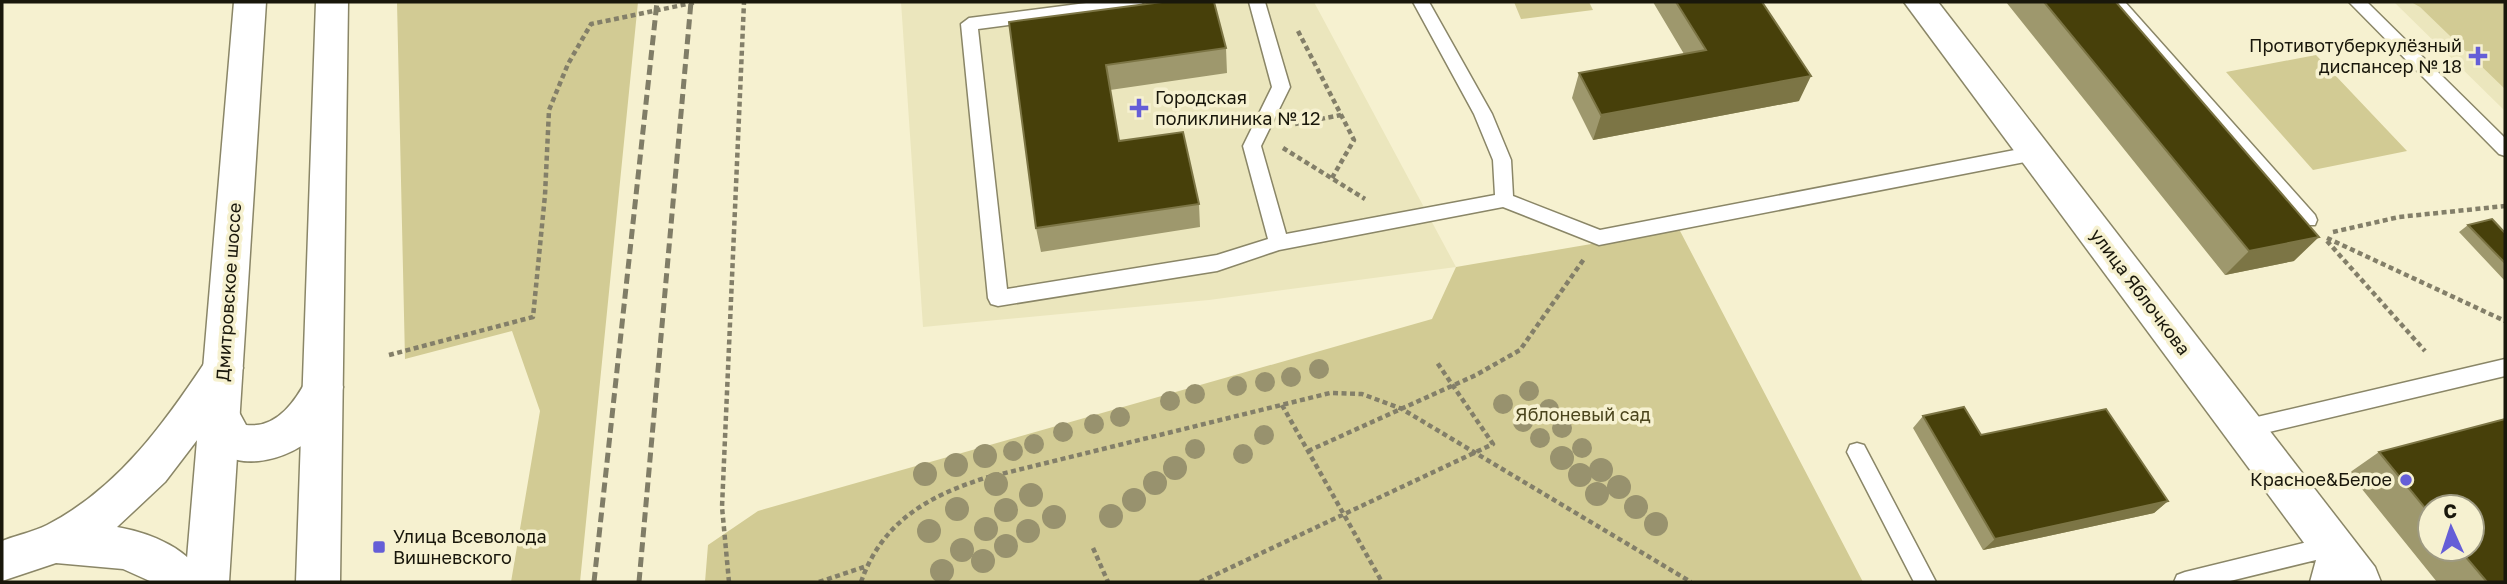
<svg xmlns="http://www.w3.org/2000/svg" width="2507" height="584" viewBox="0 0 2507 584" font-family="'Golos Text',sans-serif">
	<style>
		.built { fill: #ebe6bd }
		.green { fill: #d2cb94 }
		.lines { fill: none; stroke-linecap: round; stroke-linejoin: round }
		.service-casing { stroke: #8a8667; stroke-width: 3 }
		.minor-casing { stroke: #8a8667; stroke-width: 3 }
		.tertiary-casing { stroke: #8a8667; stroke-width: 3 }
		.primary-casing { stroke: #8a8667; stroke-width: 3 }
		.path { stroke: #837f69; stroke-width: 4.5; stroke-dasharray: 5 3.5; stroke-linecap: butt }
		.service { fill: #fff; fill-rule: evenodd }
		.minor { fill: #fff; fill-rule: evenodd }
		.tertiary { fill: #fff; fill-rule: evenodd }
		.primary { fill: #fff; fill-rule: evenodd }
		.rail { stroke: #807d67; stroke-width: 5; stroke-dasharray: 10 5; stroke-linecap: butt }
		.tree { fill: #98926e }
		.wall { fill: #9e986d; fill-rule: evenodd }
		.shaded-wall { fill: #7c7545 }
		.building { fill: #47400a; stroke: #7c7545; stroke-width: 2 }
		.poi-dot { fill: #655ed7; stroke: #f6f1d0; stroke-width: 2.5 }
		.labels { text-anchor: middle; stroke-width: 7; stroke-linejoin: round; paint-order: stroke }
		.poi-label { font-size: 18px; fill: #19170b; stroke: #f6f1d0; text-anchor: end }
		.street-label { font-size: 18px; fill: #19170b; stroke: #f6f1d0 }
		.park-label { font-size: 18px; fill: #4b451d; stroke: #f6f1d0 }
	</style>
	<rect width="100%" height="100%" fill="#f6f1d0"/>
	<path class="built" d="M901,2H1314L1456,267L1209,300L923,327Z
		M2394,2H2505V111Z"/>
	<path class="green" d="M397,2H638L580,582H511L540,411L512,331L405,359Z
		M1514,2H1589L1593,10L1521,19Z
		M2411,2H2505V89L2420,7Z
		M2316,55L2407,151L2313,170L2226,72Z
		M1679,229L1863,582H705L708,545L758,511L1432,319L1456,267Z"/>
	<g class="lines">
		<g class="service-casing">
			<path id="service" d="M1094,2H1144L1136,8L978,29L1007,289L1217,255L1268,239L1243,146L1272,87L1249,2H1265L1290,87L1261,146L1286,234L1495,195L1493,160L1474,114L1413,2H1429L1492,114L1511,160L1513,196L1600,230L2035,146L2044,153L2035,160L1599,245L1503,207L1279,250L1217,271L998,306L991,304L988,298L961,24L969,18Z
				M2108,2H2125L2315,215L2317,220L2315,225H2301Z
				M2349,2H2367L2505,138V156L2499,154Z
				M2505,359V376L2244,438L2237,435L2234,429L2237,423L2244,420Z
				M1857,443L1864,445L1936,582H1914L1847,452L1850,445Z
				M2332,536L2340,539L2343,546L2332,582H2310L2316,560L2226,582H2174L2177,575L2185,572Z"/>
		</g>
		<g class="minor-casing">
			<path id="minor" d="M223,351L237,356L243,368L225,400L234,403L246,425C278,429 297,399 309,375L323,370L337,375L343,387C338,403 332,418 320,431C291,462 224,480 204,431L165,482L117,527C151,533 192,549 205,582H152L123,569L56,563L2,581V541C17,535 33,532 47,525C119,488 166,421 209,356Z"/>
		</g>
		<g class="tertiary-casing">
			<path id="tertiary" d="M1904,2H1938L2375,567L2381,582H2333Z"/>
		</g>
		<g class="primary-casing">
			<path id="primary" d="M234,2H266L229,582H185Z
				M316,2H348L340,582H296Z"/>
		</g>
		<path class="path" d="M1298,31L1354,140L1332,178
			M1295,124L1341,115
			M1283,148L1365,199
			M2333,232L2399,217L2505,206
			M2327,238L2505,321
			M2327,241L2425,351
			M389,355L533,317L545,195L549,110L568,64L591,24L697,2
			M1282,405L1382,582
			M1308,451L1476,375L1520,350L1584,259
			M1093,548L1108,582
			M729,582L722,507L744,2
			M819,582L864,567
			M861,582C882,522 928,496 985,478L1330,393L1362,394L1402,409L1691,582
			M1200,582L1493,444L1436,361"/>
		<use href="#service" class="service"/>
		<use href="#minor" class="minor"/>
		<use href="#tertiary" class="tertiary"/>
		<use href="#primary" class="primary"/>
		<path class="rail" d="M594,582L657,2
			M639,582L691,2"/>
	</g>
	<g class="tree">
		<circle cx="1319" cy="369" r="10"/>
		<circle cx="1291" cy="377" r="10"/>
		<circle cx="1265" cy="382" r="10"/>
		<circle cx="1237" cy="386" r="10"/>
		<circle cx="1529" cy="391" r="10"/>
		<circle cx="1195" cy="394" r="10"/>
		<circle cx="1170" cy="401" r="10"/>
		<circle cx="1503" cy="404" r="10"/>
		<circle cx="1549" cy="409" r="10"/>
		<circle cx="1120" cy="417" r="10"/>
		<circle cx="1523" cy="422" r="10"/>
		<circle cx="1094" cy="424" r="10"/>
		<circle cx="1562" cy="428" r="10"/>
		<circle cx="1063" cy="432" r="10"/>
		<circle cx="1264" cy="435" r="10"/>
		<circle cx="1540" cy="438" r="10"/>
		<circle cx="1034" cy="444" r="10"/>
		<circle cx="1582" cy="448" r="10"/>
		<circle cx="1195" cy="449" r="10"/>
		<circle cx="1013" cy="451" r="10"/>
		<circle cx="1243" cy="454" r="10"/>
		<circle cx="985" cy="456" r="12"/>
		<circle cx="1562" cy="458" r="12"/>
		<circle cx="956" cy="465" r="12"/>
		<circle cx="1175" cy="468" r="12"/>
		<circle cx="1601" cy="470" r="12"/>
		<circle cx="925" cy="474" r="12"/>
		<circle cx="1580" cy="475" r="12"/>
		<circle cx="1155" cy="483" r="12"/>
		<circle cx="996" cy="484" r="12"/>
		<circle cx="1619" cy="487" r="12"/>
		<circle cx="1597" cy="494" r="12"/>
		<circle cx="1031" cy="495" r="12"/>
		<circle cx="1134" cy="500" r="12"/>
		<circle cx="1636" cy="507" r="12"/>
		<circle cx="957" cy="509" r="12"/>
		<circle cx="1006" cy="510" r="12"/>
		<circle cx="1111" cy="516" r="12"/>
		<circle cx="1054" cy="517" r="12"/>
		<circle cx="1656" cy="524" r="12"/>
		<circle cx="986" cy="529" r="12"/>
		<circle cx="929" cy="531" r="12"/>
		<circle cx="1028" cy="531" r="12"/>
		<circle cx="1006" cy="546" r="12"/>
		<circle cx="962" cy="550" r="12"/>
		<circle cx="983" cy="561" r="12"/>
		<circle cx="942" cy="571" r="12"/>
	</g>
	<path class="wall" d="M1653,2H1762L1799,101L1593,140L1572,98L1579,73L1684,54Z
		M2006,2H2116L2294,261L2225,275Z
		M1009,22L1226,48L1227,73L1110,90L1119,141L1199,204L1200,227L1041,252L1036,228Z
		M2468,225L2505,233V281L2459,232Z
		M1923,416L1981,435L2168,501L2154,513L1983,550L1913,428Z
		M2379,452L2505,582H2437L2349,473ZM2430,507L2472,549H2430Z"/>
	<path class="shaded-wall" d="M1811,76L1799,101L1593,140L1601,115Z
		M2319,237L2294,261L2225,275L2249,251Z
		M2168,501L2154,513L1983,550L1995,539Z"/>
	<path class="building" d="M1162,2H1214L1226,48L1106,65L1119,141L1183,132L1199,204L1036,228L1009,22Z
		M1676,2H1762L1811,76L1601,115L1579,73L1706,50Z
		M2044,2H2116L2319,237L2249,251Z
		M2492,219L2505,233V263L2468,225Z
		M1964,407L1981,435L2106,409L2168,501L1995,539L1923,416Z
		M2505,419V582H2487L2459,549H2472V507H2430V514L2379,452Z"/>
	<g class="poi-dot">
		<path d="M2474.5 45.5h7v7h7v7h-7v7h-7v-7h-7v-7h7z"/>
		<path d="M1135.5 97.5h7v7h7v7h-7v7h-7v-7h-7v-7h7z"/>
		<circle cx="2406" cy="480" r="7"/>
		<rect x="372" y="540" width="14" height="14" rx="3.5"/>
	</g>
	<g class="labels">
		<g class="poi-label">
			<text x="2462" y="52">Противотуберкулёзный<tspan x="2462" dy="21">диспансер № 18</tspan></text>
			<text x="1155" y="104" text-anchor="start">Городская<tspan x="1155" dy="21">поликлиника № 12</tspan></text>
			<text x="2392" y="486">Красное&amp;Белое</text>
			<text x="393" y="543" text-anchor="start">Улица Всеволода<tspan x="393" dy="21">Вишневского</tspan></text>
		</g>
		<g class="street-label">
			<text transform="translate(229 292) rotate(-86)" y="6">Дмитровское шоссе</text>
			<text transform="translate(2140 292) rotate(53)" y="6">улица Яблочкова</text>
		</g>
		<g class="park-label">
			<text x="1583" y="421">Яблоневый сад</text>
		</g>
	</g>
	<rect width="2507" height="584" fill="none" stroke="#19170b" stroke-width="7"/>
	<g transform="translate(2451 528) rotate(357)"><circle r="33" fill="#f6f1d0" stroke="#9e9a81" stroke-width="2"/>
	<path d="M0-5L12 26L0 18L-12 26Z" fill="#655ed7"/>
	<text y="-10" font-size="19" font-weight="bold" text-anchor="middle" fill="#19170b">С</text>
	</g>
</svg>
